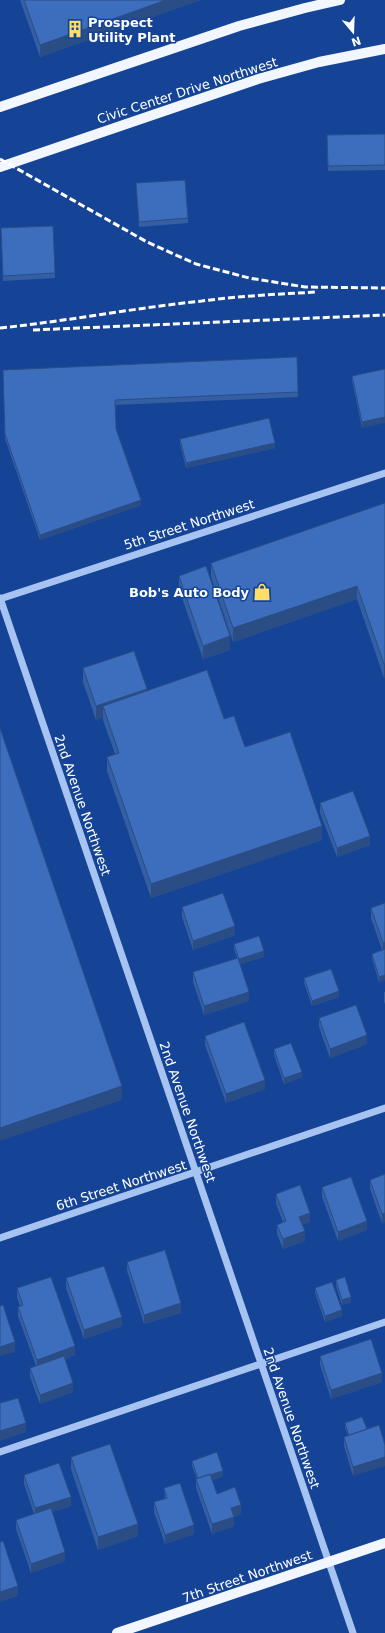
<svg xmlns="http://www.w3.org/2000/svg" width="385" height="1633" viewBox="0 0 385 1633" font-family="'DejaVu Sans',sans-serif">
	<style>
		.lines { fill: none; stroke-linecap: round; stroke-linejoin: round }
		.minor { stroke: #a7c3f2; stroke-width: 7 }
		.major { stroke: #f2f6ff; stroke-width: 10 }
		.rail { stroke: #fff; stroke-width: 3; stroke-dasharray: 7 3; stroke-linecap: butt }
		.wall { fill: #345fa3 }
		.shaded-wall { fill: #2b4d85 }
		.building { fill: #3d6ebe; stroke: #2b4d85 }
		.labels { text-anchor: middle; stroke-width: 3; stroke-linejoin: round; paint-order: stroke }
		.poi-label { font-size: 13px; font-weight: bold; fill: #fff; stroke: #154497; text-anchor: start }
		.street-label { font-size: 13px; fill: #fff; stroke: #154497 }
	</style>
	<rect width="100%" height="100%" fill="#154497"/>
	<g class="lines">
		<path class="minor" d="M0,598L353,1633
			M0,599L385,473
			M0,1238L385,1108
			M0,1452L385,1322"/>
		<path class="major" d="M0,107L239,26L305,8L340,0
			M0,167L258,79L319,62L385,49
			M117,1633L385,1543"/>
		<path class="rail" d="M0,159L147,242L196,264L249,278L305,287L385,288
			M0,328C68,321 134,308 202,301C240,296 279,294 317,292
			M33,330L385,315"/>
	</g>
	<path class="wall" d="M20,0H200L40,57Z
		M385,134V170L328,171L327,135Z
		M136,183L188,218V223L139,227Z
		M53,226L55,278L3,281L1,228Z
		M297,357L298,397L115,405L116,429L141,505L40,540L5,439L3,375Z
		M385,369L362,428L352,381V376Z
		M180,439L275,448L186,468L180,444Z
		M385,503V678H384L357,599L233,642L211,577V563Z
		M179,576L230,650L203,659L179,589Z
		M83,668L147,691L224,719L245,747L322,840L151,898L107,771V757L115,754L103,720V717L96,720L83,682Z
		M320,803L370,845L337,857L320,813Z
		M385,903V980L379,982L372,959V954L382,950L371,918V908Z
		M182,907L235,935L193,950L182,917Z
		M234,944L264,957L240,964L249,1001L204,1015L193,982V972L237,958L234,949Z
		M304,978L339,997L312,1006L304,983Z
		M384,992H385V1004L384,1002Z
		M319,1018L367,1044L330,1058L319,1027Z
		M205,1036L265,1089L226,1103L205,1045Z
		M274,1049L302,1077L284,1084L274,1055Z
		M385,1174V1222L382,1223L370,1189V1180Z
		M322,1187L367,1230L338,1241L322,1197Z
		M276,1194L310,1222L302,1225L305,1241L283,1249L277,1234V1225L283,1222L276,1204Z
		M127,1262L181,1313L144,1324L127,1271Z
		M66,1278L122,1326L84,1339L66,1288Z
		M336,1280L351,1302L342,1305L336,1286Z
		M17,1288L75,1355L65,1359L73,1392L40,1404L30,1377V1368L36,1366L18,1316V1307L20,1306L17,1298Z
		M315,1288L342,1316L325,1322L315,1293Z
		M320,1356L382,1382L331,1399L320,1365Z
		M345,1423L367,1429L353,1476L344,1446V1437L348,1435L345,1428Z
		M71,1457L138,1536L98,1550L71,1469Z
		M192,1461L223,1476L212,1480L217,1494L241,1514L234,1517V1526L212,1534L196,1488V1479H197L192,1466Z
		M24,1475L71,1506L52,1512L65,1561L31,1573L16,1529V1520L34,1514L24,1484Z
		M164,1488L194,1534L165,1544L154,1512V1502L165,1499Z"/>
	<path class="shaded-wall" d="M166,0H200L40,57V45Z
		M385,417V423L362,428V422Z
		M275,443V448L186,468V463Z
		M141,500V505L40,540V535Z
		M357,586V599L233,642V628Z
		M230,636V650L203,659V646Z
		M384,664H385V678H384Z
		M147,689V703L103,706V717L96,720V706Z
		M322,826V840L151,898V884Z
		M370,836V845L337,857V848Z
		M235,926V935L193,950V941Z
		M385,942V951L383,952V943Z
		M264,951V957L239,964V959Z
		M385,975V980L379,982V977Z
		M339,991V997L312,1006V1001Z
		M249,992V1001L204,1015V1006Z
		M367,1035V1044L330,1058V1049Z
		M302,1072V1077L284,1084V1078Z
		M265,1080V1089L226,1103V1094Z
		M122,1086V1100L0,1141V1128Z
		M310,1213V1222L299,1226V1217Z
		M385,1213V1222L382,1223V1214Z
		M367,1221V1230L338,1241V1232Z
		M305,1231V1241L283,1249V1239Z
		M351,1297V1302L342,1305V1300Z
		M181,1303V1313L144,1324V1315Z
		M342,1310V1316L325,1322V1316Z
		M122,1317V1326L84,1339V1330Z
		M15,1342V1352L0,1356V1347Z
		M75,1346V1355L37,1369V1360Z
		M382,1373V1382L331,1399V1390Z
		M73,1383V1392L40,1404V1395Z
		M26,1423V1432L0,1441V1431Z
		M385,1457V1466L353,1476V1467Z
		M223,1471V1476L199,1484V1479Z
		M71,1497V1506L35,1518V1508Z
		M241,1505V1514L231,1518V1508Z
		M234,1517V1526L212,1534V1524Z
		M138,1524V1536L98,1550V1537Z
		M194,1525V1534L165,1544V1535Z
		M65,1552V1561L31,1573V1564Z
		M18,1586V1596L0,1602V1592Z"/>
	<path class="building" d="M24,0H166L40,45Z
		M385,134V165L328,166L327,135Z
		M185,180L188,218L139,222L136,183Z
		M53,226L55,273L3,276L1,228Z
		M297,357L298,392L115,400L116,429L141,500L40,535L5,434L3,370Z
		M385,369V417L362,422L352,376Z
		M269,418L275,443L186,463L180,439Z
		M385,503V664H384L357,586L233,628L211,563Z
		M206,566L230,636L203,646L179,576Z
		M134,651L147,689L96,706L83,668Z
		M207,670L224,719L234,716L245,747L290,732L322,826L151,884L107,757L119,753L103,706Z
		M0,728L122,1086L0,1128Z
		M353,791L370,836L337,848L320,803Z
		M223,893L235,926L193,941L182,907Z
		M385,903V942L383,943L371,908Z
		M259,936L264,951L239,959L234,944Z
		M385,949V975L379,977L372,954Z
		M238,958L249,992L204,1006L193,972Z
		M331,969L339,991L312,1001L304,978Z
		M356,1005L367,1035L330,1049L319,1018Z
		M244,1022L265,1080L226,1094L205,1036Z
		M291,1043L302,1072L284,1078L274,1049Z
		M385,1174V1213L382,1214L370,1180Z
		M351,1177L367,1221L338,1232L322,1187Z
		M300,1185L310,1213L299,1217L305,1231L283,1239L277,1225L286,1221L276,1194Z
		M165,1250L181,1303L144,1315L127,1262Z
		M104,1266L122,1317L84,1330L66,1278Z
		M51,1277L75,1346L37,1360L18,1307L23,1305L17,1288Z
		M345,1277L351,1297L342,1300L336,1280Z
		M332,1282L342,1310L325,1316L315,1288Z
		M3,1305L15,1342L0,1347V1306Z
		M371,1339L382,1373L331,1390L320,1356Z
		M64,1356L73,1383L40,1395L30,1368Z
		M18,1398L26,1423L0,1431V1403Z
		M362,1417L367,1429L349,1435L345,1423Z
		M379,1425L385,1445V1457L353,1467L344,1437Z
		M110,1444L138,1524L98,1537L71,1457Z
		M217,1452L223,1471L198,1478L192,1461Z
		M59,1463L71,1497L35,1508L24,1475Z
		M210,1474L217,1494L235,1487L241,1505L231,1508L234,1517L212,1524L196,1479Z
		M180,1483L194,1525L165,1535L154,1502L167,1498L164,1488Z
		M51,1508L65,1552L31,1564L16,1520Z
		M3,1541L18,1586L0,1592V1542Z"/>
	<defs>
		<g id="building-bare" transform="scale(1.38)"><path d="M-4-6H4V6H1V3H-1V6H-4ZM-2.5-4.3h1.7v1.8h-1.7ZM.8-4.3h1.7v1.8H.8ZM-2.5-1h1.7V.8h-1.7ZM.8-1h1.7V.8H.8Z" fill="#ffde68" stroke="#154497" stroke-width="2.5" paint-order="stroke"/></g>
		<g id="shop-bare" transform="scale(1.38)"><path d="M-5-2.5h2.3a2.7 3.5 0 0 1 5.4 0H5L5.5 6h-11ZM-1.5-2.5h3a1.5 2.3 0 0 0-3 0Z" fill="#ffde68" stroke="#154497" stroke-width="2.5" paint-order="stroke"/></g>
	</defs>
	<g fill-rule="evenodd">
		<use href="#building-bare" x="75" y="29"/>
		<use href="#shop-bare" x="262" y="592"/>
	</g>
	<g class="labels">
		<g class="poi-label">
			<text x="88" y="27">Prospect<tspan x="88" dy="15">Utility Plant</tspan></text>
			<text x="249" y="597" text-anchor="end">Bob's Auto Body</text>
		</g>
		<g class="street-label">
			<text transform="translate(187 90) rotate(-18)" y="5">Civic Center Drive Northwest</text>
			<text transform="translate(189 524) rotate(-18)" y="5">5th Street Northwest</text>
			<text transform="translate(83 805) rotate(71)" y="5">2nd Avenue Northwest</text>
			<text transform="translate(188 1112) rotate(71)" y="5">2nd Avenue Northwest</text>
			<text transform="translate(121 1185) rotate(-18)" y="5">6th Street Northwest</text>
			<text transform="translate(292 1418) rotate(71)" y="5">2nd Avenue Northwest</text>
			<text transform="translate(247 1576) rotate(-19)" y="5">7th Street Northwest</text>
		</g>
	</g>
	<g transform="translate(353 32) rotate(161)" stroke="#154497" stroke-width="3" paint-order="stroke">
	<path d="M0-3L7 15L0 10L-7 15Z" fill="#ffffff"/>
	<text y="-6" font-size="11" font-weight="bold" text-anchor="middle" fill="#ffffff">N</text>
	</g>
</svg>
